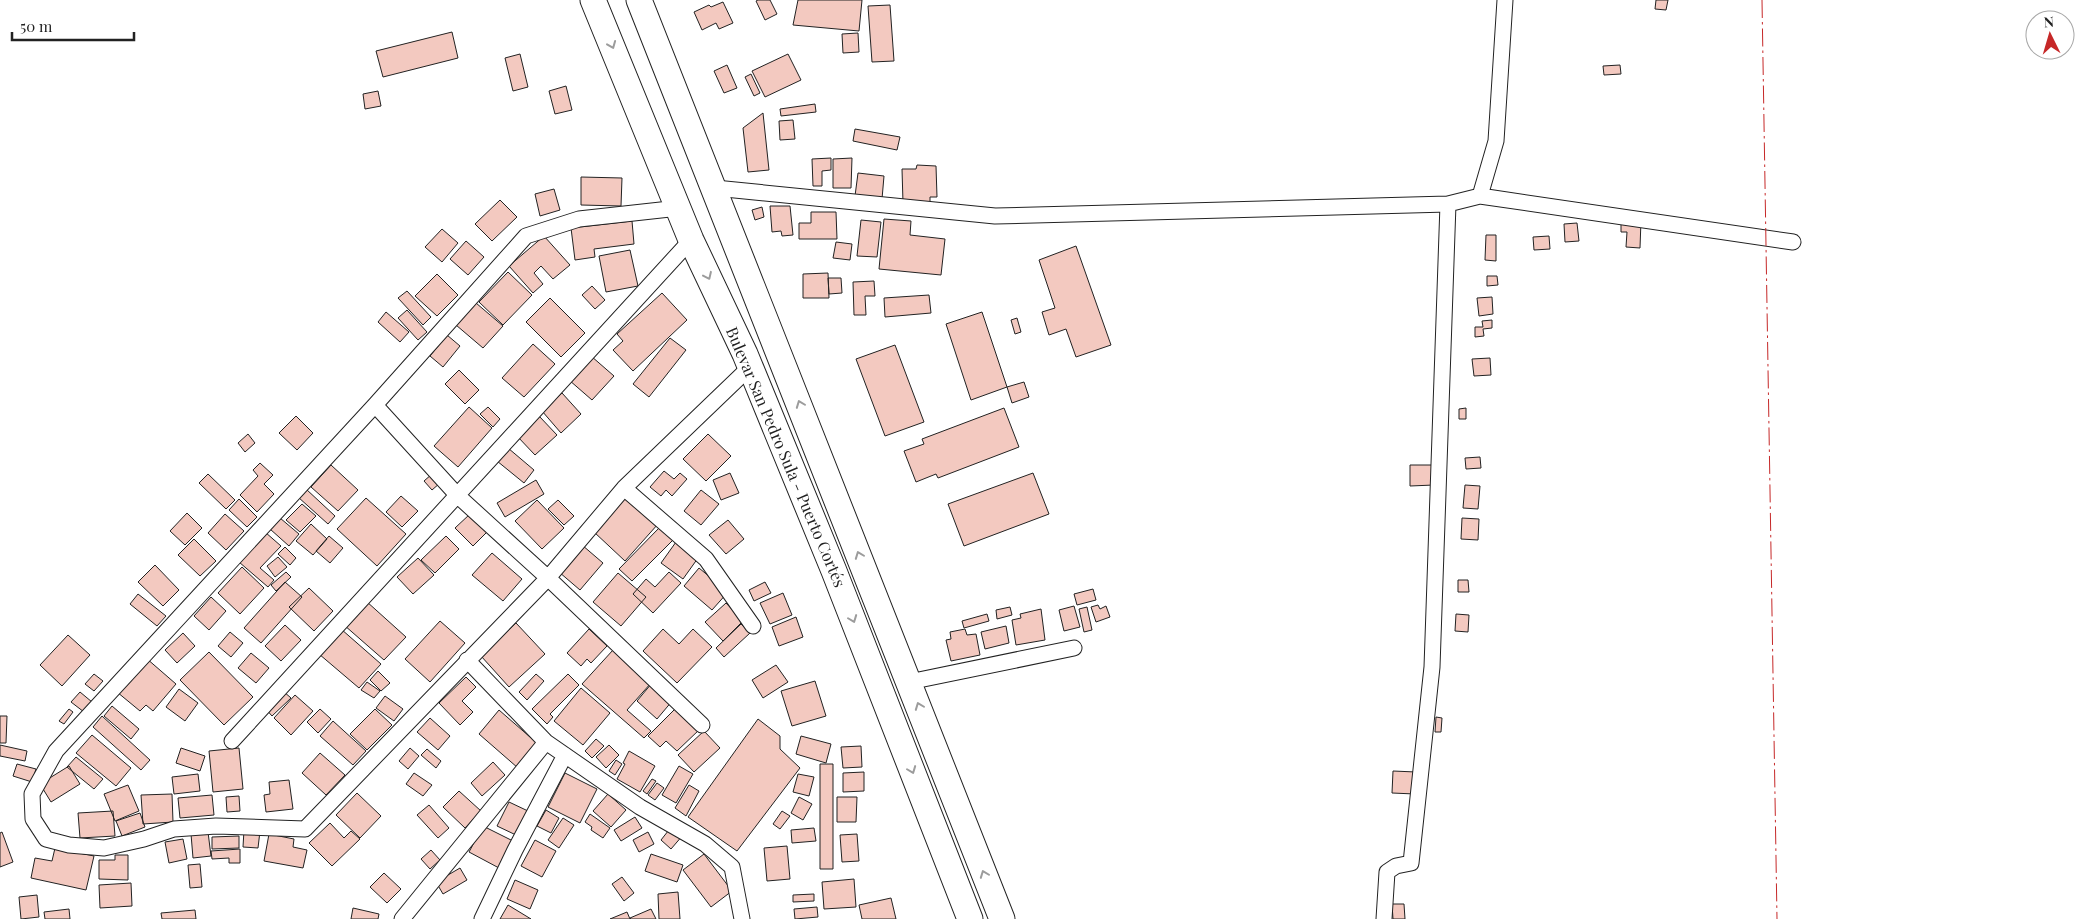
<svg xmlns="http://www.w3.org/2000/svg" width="2085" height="919" viewBox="0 0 2085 919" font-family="'Playfair Display',serif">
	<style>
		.building { fill: #f3c9c0; stroke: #222 }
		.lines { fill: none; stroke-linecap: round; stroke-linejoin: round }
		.minor-casing { stroke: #222; stroke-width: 17 }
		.trunk-casing { stroke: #222; stroke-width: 27 }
		.minor { stroke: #fff; stroke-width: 15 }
		.trunk { stroke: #fff; stroke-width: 25 }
		.power { stroke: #c62828; stroke-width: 1; stroke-dasharray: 18 4 2.5 4; stroke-linecap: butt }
		.oneway { stroke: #9c9c9c }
		.labels { text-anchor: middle; stroke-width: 4; stroke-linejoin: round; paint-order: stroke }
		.street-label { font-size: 16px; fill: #222; stroke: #fff }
	</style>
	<rect width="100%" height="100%" fill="#fff"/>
	<path class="building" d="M758,0H770L777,14L765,20L756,1Z
		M798,0H862L859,31L793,25Z
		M1656,0H1668L1666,10L1655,9Z
		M723,2L733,23L719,29L716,23L702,30L694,12L709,5L711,7Z
		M890,5L894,61L872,62L868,6Z
		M452,32L458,58L383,77L376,51Z
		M858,33L859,52L843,53L842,34Z
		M520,54L528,87L513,91L505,58Z
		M788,54L801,80L765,97L752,71Z
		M727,65L737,88L724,93L714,71Z
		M1620,65L1621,74L1604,75L1603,66Z
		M751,74L760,93L754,96L745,77Z
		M566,86L572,110L555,114L549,91Z
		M378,91L381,106L365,109L363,94Z
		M815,104L816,112L781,116L780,109Z
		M763,113L769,170L748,172L743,128Z
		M793,120L795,139L780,140L779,121Z
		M855,129L900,137L897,150L853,141Z
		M831,158V170L822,171V186H813L812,159Z
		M852,158L851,188H833V159Z
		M917,165L936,166L937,197H930V204L903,203L902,169H916Z
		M858,173L884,176L882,199L855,196Z
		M581,177L622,178L621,206L581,205Z
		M554,189L560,210L540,216L535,194Z
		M500,200L517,217L492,241L475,224Z
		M770,206H790L793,235L782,236L781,231L772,232Z
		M762,207L764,217L755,220L752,210Z
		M811,212H836L837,239H799V223H811Z
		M884,219L911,221L910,235L945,239L941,275L879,269Z
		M1621,219L1641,220L1640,248L1626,247L1627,232H1621Z
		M861,220L881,222L877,257L857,256Z
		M632,221L634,244L594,249L595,257L575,260L571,228Z
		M1577,223L1579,241L1565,242L1564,224Z
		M442,229L458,243L442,262L425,247Z
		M1486,235H1496V261L1485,260Z
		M544,236L570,265L553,279L541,266L534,273L543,284L533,293L509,266Z
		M1549,236L1550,249L1534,250L1533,237Z
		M466,241L484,257L468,275L450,259Z
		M836,242L852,244L850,260L833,258Z
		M1076,246L1111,345L1076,357L1066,329L1049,335L1042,312L1055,308L1039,260Z
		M630,250L638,286L606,292L599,256Z
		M508,272L532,295L503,325L479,302Z
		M828,273L829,298H803V274Z
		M437,274L458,295L437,316L415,296Z
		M1487,276H1497L1498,285L1487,286Z
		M828,278H841L842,293L829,294Z
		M874,281L875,296H865L866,315H854L853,282Z
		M592,286L605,300L595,309L582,295Z
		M407,291L431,317L423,325L398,298Z
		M662,293L687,320L633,371L613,350L623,341L617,334Z
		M929,295L931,313L885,317L884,298Z
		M1492,297L1493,314L1479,316L1477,298Z
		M550,298L585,333L561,357L526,322Z
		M476,303L503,326L483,348L456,325Z
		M407,310L427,332L418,340L398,318Z
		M386,312L409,332L400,342L378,322Z
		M982,312L1007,387L971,400L946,324Z
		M1017,318L1021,332L1015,334L1011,320Z
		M1492,320V328L1483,329L1484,336L1475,337V327H1483L1482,321Z
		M447,335L460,346L443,367L430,356Z
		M670,338L686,350L649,397L633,384Z
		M533,344L555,364L524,397L502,378Z
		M895,345L924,422L885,436L856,359Z
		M591,356L614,376L592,400L569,380Z
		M1490,358L1491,375L1474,376L1472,359Z
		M459,370L479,390L465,404L445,384Z
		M1024,382L1029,397L1012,403L1007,387Z
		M562,393L581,414L561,433L542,411Z
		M469,407L492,428L458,467L434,446Z
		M488,407L500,419L493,427L480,414Z
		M1004,408L1019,447L938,478L936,474L916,482L904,451L924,444L922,439Z
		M1466,408V419H1459V409Z
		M296,416L313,433L297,450L279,433Z
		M539,416L557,435L535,455L517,436Z
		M248,434L255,443L245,452L238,443Z
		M708,434L731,456L706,481L683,459Z
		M508,448L534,470L524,483L497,461Z
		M1480,457L1481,468L1466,469L1465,458Z
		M260,463L273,475L264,484L274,494L257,512L240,495L258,476L253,470Z
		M331,465L358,490L338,511L311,487Z
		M1410,465H1434V485L1410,486Z
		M664,471L674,479L680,473L687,479L672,496L666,490L661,496L650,487Z
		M730,473L739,493L721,500L713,480Z
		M1033,473L1049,514L964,546L948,504Z
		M208,474L235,500L226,509L199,483Z
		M432,474L440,483L432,490L424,481Z
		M536,480L544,494L505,517L497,503Z
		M1465,485L1480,486L1478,509L1463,508Z
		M306,489L335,516L328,524L298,497Z
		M701,490L719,504L701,525L684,511Z
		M401,496L418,511L402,527L386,512Z
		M627,496L658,524L625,561L594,532Z
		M366,498L406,534L377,566L337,529Z
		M239,499L257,517L247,527L229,510Z
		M537,500L564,528L542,549L515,521Z
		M558,500L574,516L564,525L548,509Z
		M302,504L316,516L300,532L286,520Z
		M187,513L202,528L185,545L170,531Z
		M225,514L244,531L226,550L208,533Z
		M470,514L487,532L473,546L455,528Z
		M280,518L299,534L289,546L270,529Z
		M1462,518L1479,519L1478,540L1461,539Z
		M728,520L744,539L726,554L709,535Z
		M311,524L327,539L313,555L296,541Z
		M660,527L673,540L632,581L619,569Z
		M265,532L281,546L260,568L274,580L268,587L239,562Z
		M329,536L343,548L330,563L316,551Z
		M446,536L459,549L435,573L421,560Z
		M194,539L216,561L200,576L178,555Z
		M676,542L698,558L683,579L661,563Z
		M582,545L603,563L580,590L559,572Z
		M285,547L296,558L290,565L278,554Z
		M492,553L522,579L503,601L472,575Z
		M278,557L287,567L275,577L267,566Z
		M418,558L434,575L413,594L397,577Z
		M155,565L179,590L163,606L138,582Z
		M242,567L264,588L240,614L218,593Z
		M699,568L728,592L712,610L684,586Z
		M286,572L291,577L276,591L271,585Z
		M669,572L681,583L653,613L633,594L646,579L655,587Z
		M618,573L646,597L621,626L593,602Z
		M1458,580H1468L1469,592H1458Z
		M285,582L302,597L261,643L244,628Z
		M765,582L771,593L754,601L749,590Z
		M309,588L333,611L314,631L289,607Z
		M1093,589L1096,600L1077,605L1074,594Z
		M783,593L792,615L770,624L760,603Z
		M138,594L166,616L157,626L130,604Z
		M211,597L226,611L209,630L194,616Z
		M366,601L406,637L384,660L344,625Z
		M726,603L743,621L723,641L705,622Z
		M1098,605L1100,609L1106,606L1110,617L1096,622L1091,607Z
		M1074,606L1080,627L1064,631L1059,610Z
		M1010,607L1012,615L997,619L996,610Z
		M1087,607L1092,630L1084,632L1079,609Z
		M1041,609L1045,640L1016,645L1012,620L1021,618L1020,614Z
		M987,614L989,621L964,628L962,621Z
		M1456,614L1469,615L1468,632L1455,631Z
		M796,617L803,637L779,646L772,627Z
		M440,621L465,643L430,682L405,659Z
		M516,623L545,654L509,687L481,656Z
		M741,624L750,633L724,657L716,648Z
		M285,625L301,640L281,661L265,646Z
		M1006,626L1009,643L985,649L981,632Z
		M341,629L381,664L359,688L319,654Z
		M589,629L607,646L591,663L587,659L581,666L567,653Z
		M663,629L679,644L693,629L712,647L677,683L643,651Z
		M965,629L967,635L976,634L980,655L951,661L946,640L951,639L950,632Z
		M230,632L243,643L231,657L218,646Z
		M183,633L195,646L177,663L165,650Z
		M68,635L90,655L62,686L40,665Z
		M613,650L651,683L627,710L651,731L644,738L582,684Z
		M209,652L253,697L224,725L180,680Z
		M251,653L269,668L256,683L238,668Z
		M146,658L176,684L153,711L146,705L140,711L117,692Z
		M776,665L788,682L763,698L752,680Z
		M378,671L390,683L381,691L370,680Z
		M94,674L103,681L94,691L85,684Z
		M536,674L544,681L527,700L519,692Z
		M568,674L579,685L550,714L553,717L547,724L532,709Z
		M466,677L476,687L462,701L473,712L460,725L439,703Z
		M815,681L826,716L792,726L781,691Z
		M367,682L380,691L374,698L361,690Z
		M652,683L673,700L657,719L637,701Z
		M581,688L610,713L583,745L554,721Z
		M179,689L198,703L185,721L166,707Z
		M283,691L291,698L272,716L265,708Z
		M80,692L92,702L84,712L71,702Z
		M295,695L313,711L291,735L274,718Z
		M385,696L403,709L394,721L376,708Z
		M112,706L139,729L131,739L104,716Z
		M677,707L700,729L677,751L666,741L660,747L648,736Z
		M69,709L73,712L64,724L59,721Z
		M320,709L331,719L318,733L307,722Z
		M375,709L392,725L367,750L350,734Z
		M499,710L538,744L518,768L479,734Z
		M0,716H7L6,743H0Z
		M102,716L150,760L141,770L93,727Z
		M1436,717L1442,718L1441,732H1435Z
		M430,718L450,736L438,750L417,732Z
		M758,719L780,736V749L800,768L737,851L688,817Z
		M333,721L366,751L353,765L320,736Z
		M704,731L720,748L694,772L678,755Z
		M92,735L131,768L116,786L76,753Z
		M801,736L831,744L826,763L796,754Z
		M596,739L604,746L592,758L585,751Z
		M0,745L27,751L25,761L0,756Z
		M609,745L619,755L606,768L596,757Z
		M861,746L862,767L843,768L841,747Z
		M181,748L205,756L200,771L176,763Z
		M239,748L243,789L213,792L209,751Z
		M410,748L419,756L408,769L399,761Z
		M427,749L441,761L436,768L421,755Z
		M629,751L655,766L640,792L617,779L625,764L623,763Z
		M320,753L345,775L326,795L302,773Z
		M76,757L103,779L94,789L67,767Z
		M616,760L622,764L615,775L609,771Z
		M493,762L505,775L482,796L471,783Z
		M17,764L36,769L32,782L13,776Z
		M820,764H833V869H820Z
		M69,766L80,784L51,802L40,784Z
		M679,766L693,774L676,803L662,795Z
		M1393,771L1416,772L1415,794L1392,793Z
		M864,772V791L843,792V773Z
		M414,773L432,785L423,796L406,784Z
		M565,773L597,789L580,823L548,807Z
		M198,774L200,791L174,794L172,777Z
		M798,774L814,777L809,796L793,792Z
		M652,779L656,781L647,794L643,791Z
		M289,780L293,809L266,812L264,795L270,794L269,782Z
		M657,783L664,788L655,800L648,795Z
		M128,785L139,811L115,821L104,794Z
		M689,785L699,791L686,816L675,808Z
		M459,791L481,811L465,828L443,807Z
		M357,793L381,816L360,838L336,815Z
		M172,794L173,822L143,824L141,795Z
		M608,794L626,810L611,827L593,811Z
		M212,795L214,815L180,818L178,798Z
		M239,796L240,811L227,812L226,797Z
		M799,797L812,804L803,820L791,813Z
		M837,797H857L856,822H837Z
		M509,802L528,811L516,835L497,826Z
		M429,805L449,828L438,838L417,815Z
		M546,810L559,818L551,833L537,826Z
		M113,811L115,836L80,838L78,813Z
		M782,811L790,816L780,829L773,824Z
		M140,813L145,827L122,836L116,821Z
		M590,814L610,828L603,838L591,830L592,827L585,822Z
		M635,817L642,828L621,841L614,830Z
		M563,818L574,825L559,848L548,840Z
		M330,823L344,838L351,831L360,839L332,866L309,843Z
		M483,826L513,841L499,868L469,852Z
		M672,826L683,835L671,849L661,840Z
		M814,828L816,841L792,843L791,830Z
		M244,830L260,831L258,848L243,847Z
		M2,832L13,862L0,867V833Z
		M208,832L211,856L193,858L191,834Z
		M648,832L654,844L639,852L633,840Z
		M269,834L294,839L293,847L307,850L303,868L264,861Z
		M857,834L859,861L842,862L840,835Z
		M239,836V848L212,849V837Z
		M183,839L187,859L169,863L165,842Z
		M535,840L556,851L542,877L521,866Z
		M787,846L790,879L767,881L764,848Z
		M55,848L94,856L86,890L31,878L35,858L52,861Z
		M240,849V863H229V858L212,859L211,851Z
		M431,850L440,860L430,869L421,859Z
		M651,854L683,865L677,882L645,871Z
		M704,854L732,891L711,907L683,870Z
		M115,855H128V880L99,879V860H115Z
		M200,864L202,887L190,888L188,865Z
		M460,868L467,880L443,894L436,882Z
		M384,873L401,889L387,903L370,887Z
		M622,877L634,893L624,901L612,884Z
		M854,879L856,907L824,909L822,882Z
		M515,880L538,890L530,909L507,899Z
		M131,883L132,906L100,908L99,885Z
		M678,892L680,919H659L658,894Z
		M814,894V901L793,902V895Z
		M37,895L39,917L21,919L19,897Z
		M891,898L896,919H862L859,905Z
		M1392,904H1404L1405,919H1393Z
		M508,905L531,919H500Z
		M817,907L818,917L795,919L794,909Z
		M353,908L379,914L378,919H351Z
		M69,909L70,919H45L44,912Z
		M651,909L656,919H631L630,918Z
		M195,910L196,919H162L161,913Z
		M627,912L630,919H610Z"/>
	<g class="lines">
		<g class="minor-casing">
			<path id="minor" d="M715,188L995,216L1448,204L1480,196L1496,141L1505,0
				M1480,196L1793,242
				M679,208L579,219L526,236L375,405L56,751L32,794L33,819L46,839L69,845L104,848L144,839L174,829L216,826L305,829L548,578L624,488L750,367
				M375,405L458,496L548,578L702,725
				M624,488L706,559L753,626
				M467,660L546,742L640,807L705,844L732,867L742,919
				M909,682L1074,648
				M232,741L691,240
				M402,919L546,742
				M482,919L515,850L565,755
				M1384,919L1387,872L1396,866L1411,863L1432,667L1448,204"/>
		</g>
		<g class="trunk-casing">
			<path id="trunk" d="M593,0L691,240L745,354L834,571L970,919
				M639,0L1002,919"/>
		</g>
		<use href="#minor" class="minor"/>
		<use href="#trunk" class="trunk"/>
		<path class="power" d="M1762,0L1777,919"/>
	</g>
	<defs><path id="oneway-chevron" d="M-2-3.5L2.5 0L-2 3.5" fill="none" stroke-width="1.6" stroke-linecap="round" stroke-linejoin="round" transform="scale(1.25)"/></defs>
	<g class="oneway">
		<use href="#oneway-chevron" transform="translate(612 45) rotate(68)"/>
		<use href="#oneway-chevron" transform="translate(708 276) rotate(65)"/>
		<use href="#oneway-chevron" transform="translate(800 404) rotate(-111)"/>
		<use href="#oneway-chevron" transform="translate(859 555) rotate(-111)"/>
		<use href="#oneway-chevron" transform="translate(853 619) rotate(69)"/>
		<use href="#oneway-chevron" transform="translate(919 706) rotate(-111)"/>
		<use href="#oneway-chevron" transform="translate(912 770) rotate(69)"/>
		<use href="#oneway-chevron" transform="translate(984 874) rotate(-111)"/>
	</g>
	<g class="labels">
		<g class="street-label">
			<text transform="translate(786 457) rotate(67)" y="6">Bulevar San Pedro Sula - Puerto Cortés</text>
		</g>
	</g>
	<g transform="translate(2050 35) rotate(355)"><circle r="24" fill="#ffffff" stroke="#a7a7a7"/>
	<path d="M0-4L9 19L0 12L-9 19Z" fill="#c62828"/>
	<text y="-8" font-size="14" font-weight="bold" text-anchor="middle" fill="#222222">N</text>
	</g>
	<path d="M12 32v8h122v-8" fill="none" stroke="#222222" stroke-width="2.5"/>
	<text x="20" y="32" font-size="15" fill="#222222" stroke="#ffffff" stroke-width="4" paint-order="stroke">50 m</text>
</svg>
